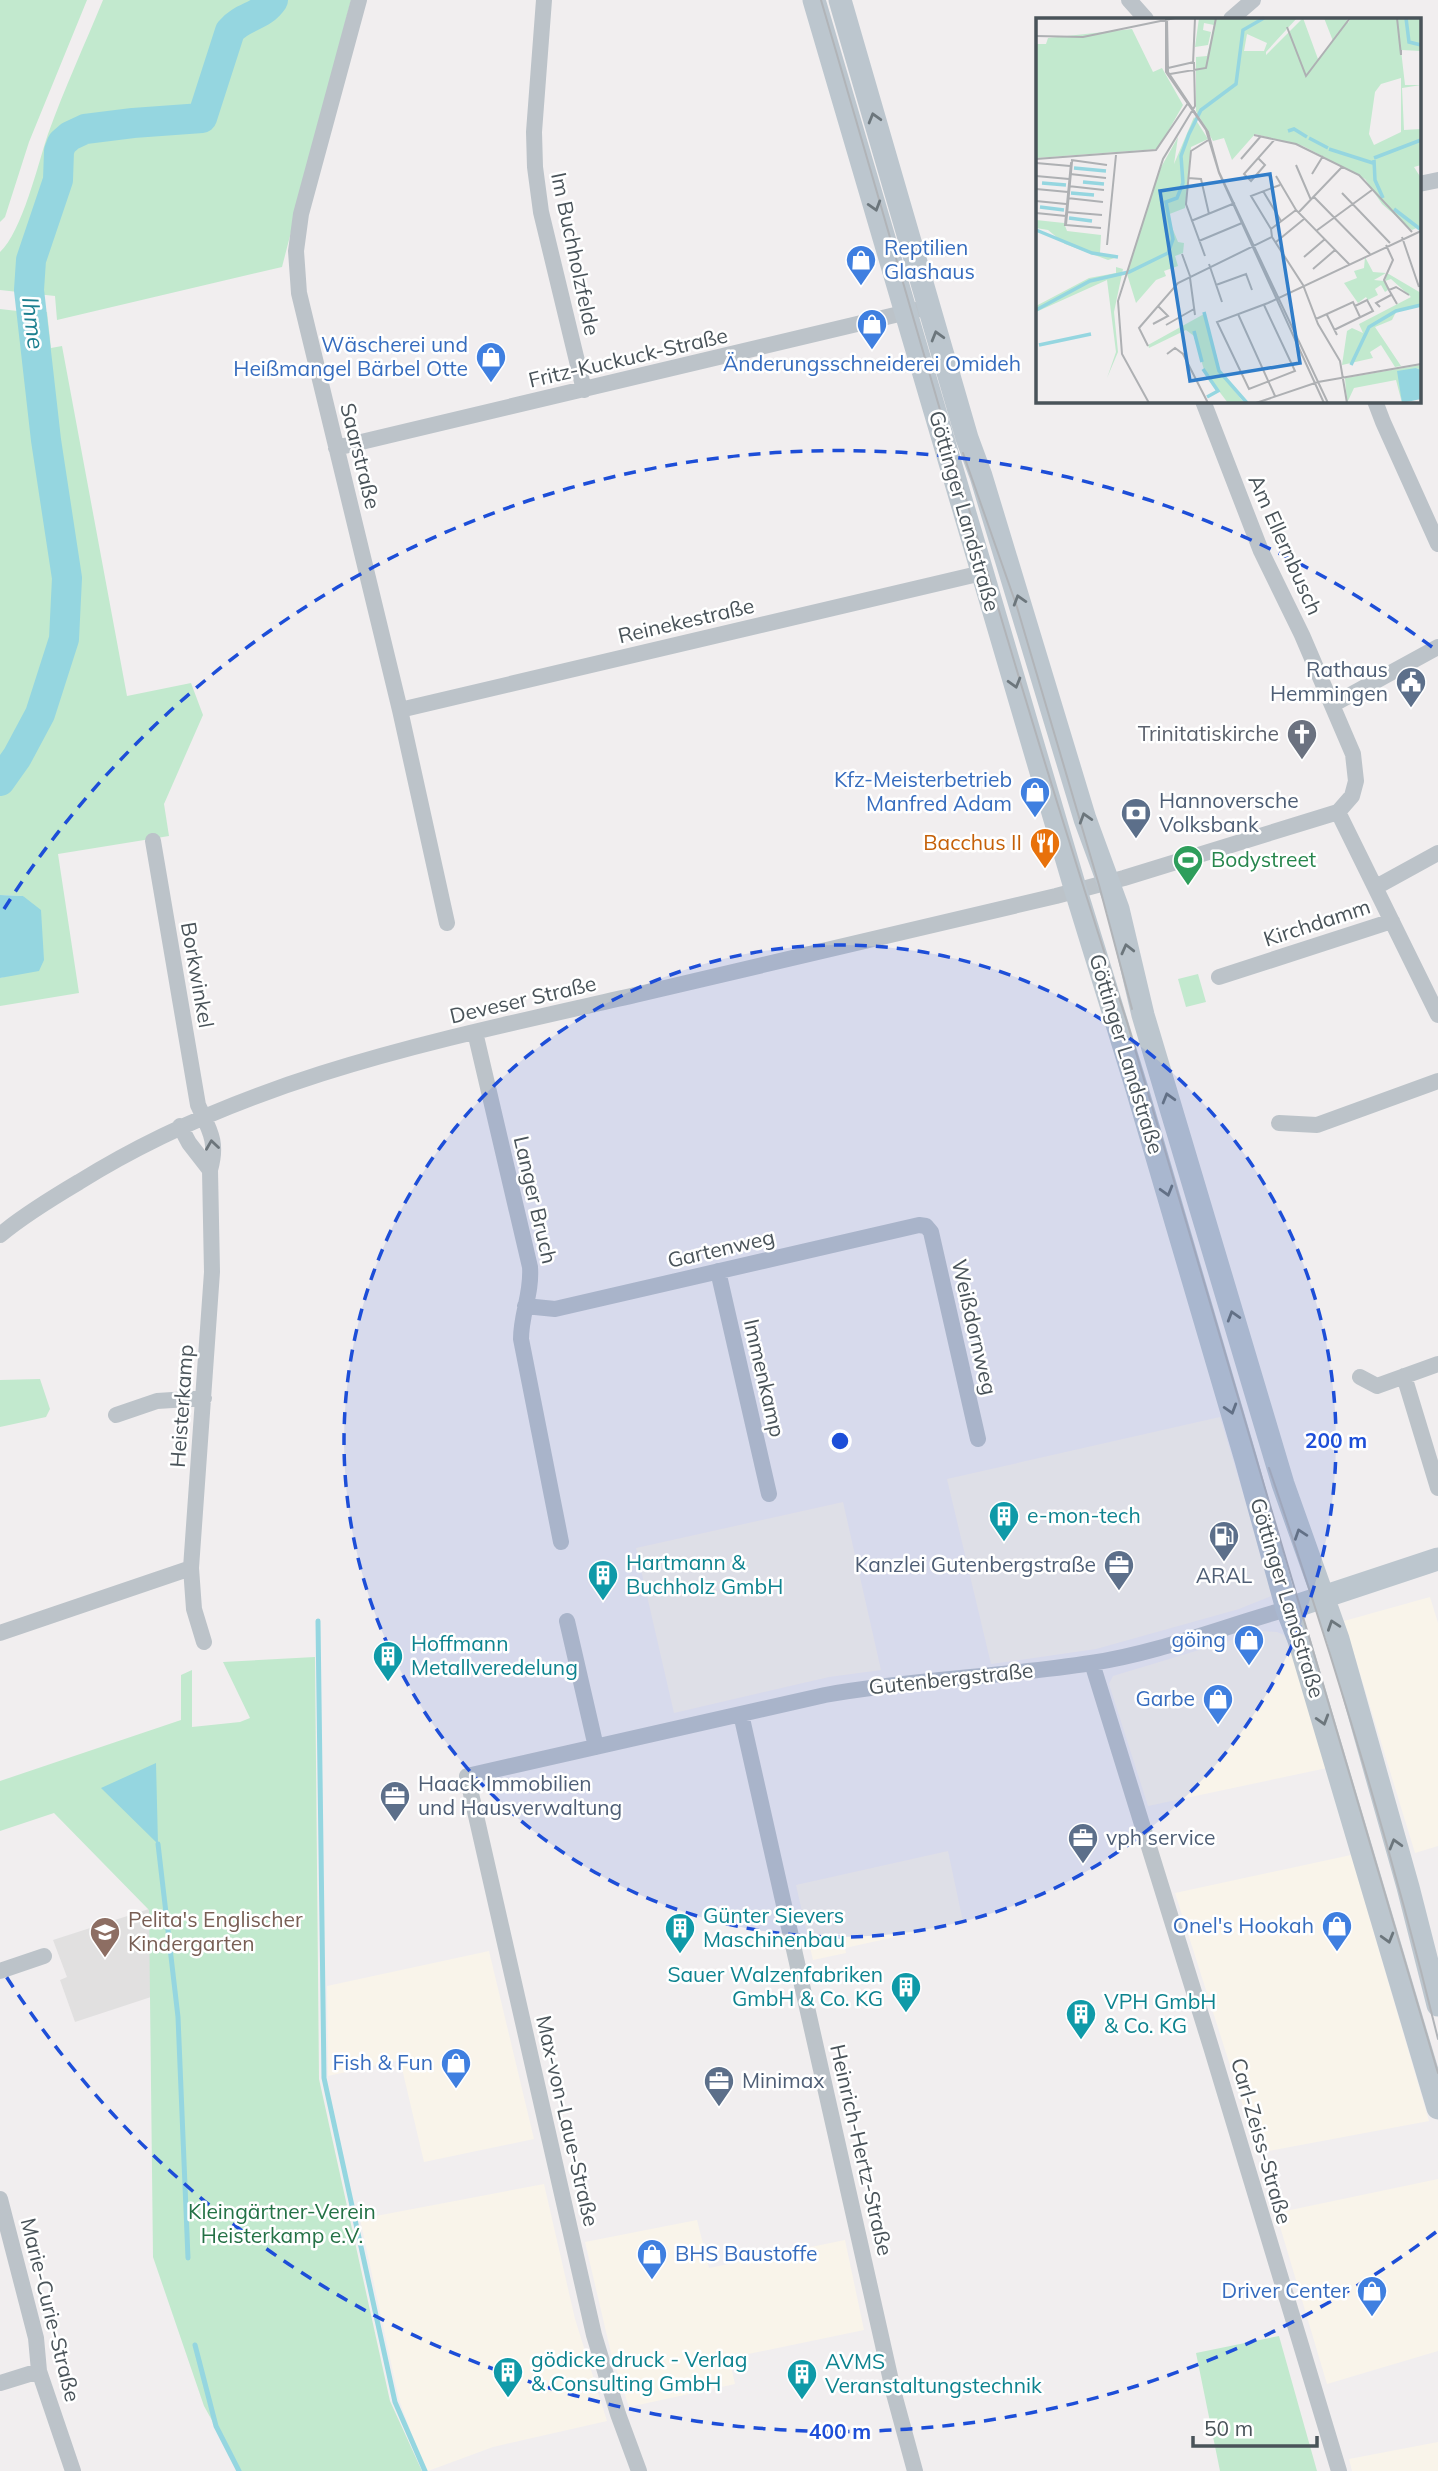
<svg xmlns="http://www.w3.org/2000/svg" width="1438" height="2471" viewBox="0 0 1438 2471" font-family="Mulish,sans-serif">
	<style>
		.commercial { fill: #f9f4ea }
		.education { fill: #e1e0e0 }
		.green { fill: #c2e9ce }
		.water { fill: #95d6e0 }
		.lines { fill: none; stroke-linecap: round; stroke-linejoin: round }
		.stream { stroke: #95d6e0; stroke-width: 5 }
		.river { stroke: #95d6e0; stroke-width: 30 }
		.street { stroke: #bcc3c9; stroke-width: 16 }
		.secondary { stroke: #bcc6ce; stroke-width: 23 }
		.tram { stroke: #b1b4b8; stroke-width: 2 }
		.oneway { stroke: #6c767c }
		.oneway2 { stroke: #6c757b }
		.ring { fill: none; stroke: #1d4ed8; stroke-width: 3.5; stroke-dasharray: 12 9 }
		.labels { text-anchor: middle; stroke-width: 5; stroke-linejoin: round; paint-order: stroke }
		.shop-label { font-size: 21px; fill: #366cbe; stroke: #fff; text-anchor: end }
		.street-label { font-size: 21px; fill: #495359; stroke: #fff }
		.service-label { font-size: 21px; fill: #4e5e75; stroke: #fff; text-anchor: start }
		.worship-label { font-size: 21px; fill: #5b616d; stroke: #fff; text-anchor: end }
		.food-label { font-size: 21px; fill: #c56008; stroke: #fff; text-anchor: end }
		.leisure-label { font-size: 21px; fill: #27864d; stroke: #fff; text-anchor: start }
		.culture-label { font-size: 21px; fill: #0d838f; stroke: #fff; text-anchor: start }
		.education-label { font-size: 21px; fill: #785e54; stroke: #fff; text-anchor: start }
		.park-label { font-size: 21px; fill: #237145; stroke: #fff }
		.water-label { font-size: 23px; font-style: italic; fill: #1d8090; stroke: #fff }
		.inset-river { fill: none; stroke: #95d6e0; stroke-width: 3.5 }
		.inset-road { fill: none; stroke: #aeb0b3; stroke-width: 2 }
		.view { fill: #307dc9; fill-opacity: 0.15; stroke: #307dc9; stroke-width: 3.5 }
		.inset-edge { fill: none; stroke: #495359; stroke-width: 3.5 }
		.centre { fill: #1d4ed8; stroke: #fff; stroke-width: 3.5 }
		.ring-label { font-size: 21px; text-anchor: middle; font-weight: bold; fill: #1d4ed8; stroke: #fff; stroke-width: 5; stroke-linejoin: round; paint-order: stroke }
	</style>
	<rect width="100%" height="100%" fill="#f1eeef"/>
	<path class="commercial" d="M1220,1417L1274,1595L1239,1609L1096,1649L991,1664L947,1479Z
		M843,1502L881,1670L829,1677L674,1713L636,1548Z
		M1430,1597L1438,1623V1846L1415,1853L1344,1621Z
		M1262,1631L1277,1632L1284,1635L1288,1641L1327,1768L1148,1806L1109,1684L1113,1676Z
		M948,1851L963,1922L845,1948L846,1953L813,1960L796,1885Z
		M1351,1855L1429,2121L1258,2153L1175,1893Z
		M489,1951L534,2139L424,2162L400,2060L328,2076L327,1986Z
		M1438,2179V2351L1327,2384L1276,2213Z
		M544,2184L575,2319L607,2421L493,2447L428,2471L420,2456L399,2400L360,2219Z
		M697,2220L709,2268L845,2240L864,2330L729,2358L735,2384L629,2407L611,2353L585,2242Z
		M1438,2442V2471H1352L1349,2459Z"/>
	<path class="education" d="M149,1909L151,1997L75,2022L60,1980L67,1977L53,1940Z"/>
	<path class="green" d="M0,0H87L29,142L5,217L0,222Z
		M103,0H351L282,267L57,320L55,296L0,290V252C22,232 38,164 48,134C64,89 85,44 103,0Z
		M0,309L26,312L32,372L64,578L59,638L37,711L14,754L24,753L45,714L69,640L72,576L49,433L34,312H47L51,348L62,346L127,696L191,683L203,715L164,804L169,836L58,854L79,993L0,1006V978L18,973L43,948L41,935L23,896L0,895Z
		M1198,974L1206,1002L1186,1007L1178,979Z
		M40,1379L50,1409L46,1417L0,1427V1380Z
		M315,1657L319,2079L390,2401L422,2471H240L204,2406L153,2257L149,1910L54,1813L0,1831V1781L181,1720V1675L192,1670V1727L240,1722L250,1718L223,1662Z
		M1279,2336L1317,2471H1220L1196,2353Z"/>
	<path class="water" d="M0,895L23,896L41,910L44,960L39,971L0,978Z
		M156,1763L158,1844L101,1788Z"/>
	<g class="lines">
		<path class="stream" d="M318,1621L324,2078L395,2402L425,2471
			M158,1844L178,2017L188,2258
			M195,2345L216,2426L239,2471"/>
		<path class="river" d="M0,781L17,757L40,714L64,639L67,578L46,440L29,290L31,260L58,180L59,151L62,143L70,136L85,129L133,123L202,118L230,31C242,16 262,17 273,0"/>
		<path class="street" d="M359,0L301,214L296,251L299,293L400,710L447,923
			M544,0L534,132L535,167L541,212L584,390
			M1129,0L1146,19
			M1231,19L1253,0
			M1419,184L1438,180
			M1375,401L1383,422L1438,544
			M336,448L916,310
			M1332,705L1438,647
			M400,710L982,573
			M1338,812L1438,1015
			M153,841L198,1105C210,1131 218,1142 210,1170L189,1143L180,1126
			M1376,887L1438,853
			M1219,977L1392,921
			M475,1032L530,1267C532,1294 521,1313 521,1339L561,1542
			M1279,1123L1317,1125L1438,1081
			M0,1235C24,1215 52,1198 79,1182C248,1076 444,1039 635,995C776,963 916,928 1056,896L1124,878L1338,812L1352,796L1356,781L1353,754L1302,635L1261,551L1203,401
			M718,1271L769,1494
			M525,1306L555,1309L919,1225L926,1226L931,1232L978,1439
			M1404,1376L1438,1488
			M1360,1377L1377,1386L1438,1364
			M116,1415L157,1401L204,1398
			M567,1621L596,1747
			M0,1633L191,1568
			M204,1642L194,1609L191,1568L212,1272L210,1170
			M1092,1663L1211,2047L1339,2471
			M741,1714L894,2394L915,2471
			M0,1971L44,1956
			M0,2199L36,2338L39,2371L73,2471
			M0,2383L39,2371
			M639,2471L618,2414L594,2335L467,1776L825,1695C913,1679 1003,1677 1091,1663C1158,1653 1222,1627 1287,1609"/>
		<path class="secondary" d="M814,0L1076,891L1137,1089L1246,1460L1287,1609L1299,1640L1438,2108
			M840,0L967,438L981,476L1085,819L1118,909L1143,1015L1283,1484L1338,1639L1408,1887L1438,2005
			M1287,1609L1438,1559"/>
		<path class="tram" d="M821,0C921,341 1016,684 1127,1022L1438,2073
			M963,453L1017,607L1099,885L1132,1009
			M1269,1468C1333,1656 1391,1846 1438,2039"/>
	</g>
	<defs><path id="oneway-chevron" d="M-2-3.5L2.5 0L-2 3.5" fill="none" stroke-width="1.6" stroke-linecap="round" stroke-linejoin="round" transform="scale(1.75)"/></defs>
	<g class="oneway">
		<use href="#oneway-chevron" transform="translate(874 118) rotate(-106)"/>
		<use href="#oneway-chevron" transform="translate(875 206) rotate(73)"/>
		<use href="#oneway-chevron" transform="translate(937 336) rotate(-106)"/>
		<use href="#oneway-chevron" transform="translate(1019 600) rotate(-107)"/>
		<use href="#oneway-chevron" transform="translate(1015 683) rotate(74)"/>
		<use href="#oneway-chevron" transform="translate(1085 818) rotate(-107)"/>
		<use href="#oneway-chevron" transform="translate(1127 949) rotate(-104)"/>
		<use href="#oneway-chevron" transform="translate(1168 1098) rotate(-106)"/>
		<use href="#oneway-chevron" transform="translate(1167 1191) rotate(74)"/>
		<use href="#oneway-chevron" transform="translate(1233 1316) rotate(-107)"/>
		<use href="#oneway-chevron" transform="translate(1231 1409) rotate(73)"/>
		<use href="#oneway-chevron" transform="translate(1300 1534) rotate(-109)"/>
		<use href="#oneway-chevron" transform="translate(1333 1625) rotate(-109)"/>
		<use href="#oneway-chevron" transform="translate(1323 1720) rotate(73)"/>
		<use href="#oneway-chevron" transform="translate(1395 1844) rotate(-106)"/>
		<use href="#oneway-chevron" transform="translate(1388 1938) rotate(74)"/>
	</g>
	<use class="oneway2" href="#oneway-chevron" transform="translate(212 1145) rotate(-98)"/>
	<circle cx="840" cy="1441" r="496" fill="#1d4ed8" fill-opacity=".12"/>
	<g class="ring">
		<circle cx="840" cy="1441" r="496"/>
		<path d="M1436 2232A991 991 0 0 1 4 1973M4 909A991 991 0 0 1 1436 650"/>
	</g>
	<defs>
		<g id="shop-pin" transform="scale(1.575)"><path d="M0 17L-7.5 6A9.5 9.5 0 1 1 7.5 6Z" fill="#3f7fe0" stroke="#fff"/><path d="M-5-2.5h2.3a2.7 3.5 0 0 1 5.4 0H5L5.5 6h-11ZM-1.5-2.5h3a1.5 2.3 0 0 0-3 0Z" fill="#fff"/></g>
		<g id="civic-pin" transform="scale(1.575)"><path d="M0 17L-7.5 6A9.5 9.5 0 1 1 7.5 6Z" fill="#5c6f8a" stroke="#fff"/><path d="M-.6-6.5H3V-4.5H.6V-3L4-1V1h2V6H-6V1h2V-1L-.6-3ZM-1.2 2.5V6h2.4V2.5Z" fill="#fff"/></g>
		<g id="church-pin" transform="scale(1.575)"><path d="M0 17L-7.5 6A9.5 9.5 0 1 1 7.5 6Z" fill="#6b7280" stroke="#fff"/><path d="M-1.2-6h2.4v3.5h3.3v2.4h-3.3V6h-2.4V-.1h-3.3v-2.4h3.3Z" fill="#fff"/></g>
		<g id="bank-pin" transform="scale(1.575)"><path d="M0 17L-7.5 6A9.5 9.5 0 1 1 7.5 6Z" fill="#5c6f8a" stroke="#fff"/><path d="M-6-4H6V4H-6ZM0-2.3a2.3 2.3 0 1 0 0 4.6a2.3 2.3 0 1 0 0-4.6Z" fill="#fff"/></g>
		<g id="restaurant-pin" transform="scale(1.575)"><path d="M0 17L-7.5 6A9.5 9.5 0 1 1 7.5 6Z" fill="#e8710a" stroke="#fff"/><path d="M-5-6h1v4h1v-4h1v4h1v-4h1v5L-1.5 .5V6h-2V.5L-5-1ZM5-6V6H3V1.5H1.5Q1.5-4 5-6Z" fill="#fff"/></g>
		<g id="stadium-pin" transform="scale(1.575)"><path d="M0 17L-7.5 6A9.5 9.5 0 1 1 7.5 6Z" fill="#2e9e5b" stroke="#fff"/><path d="M0-5a6.5 5 0 1 0 0 10a6.5 5 0 1 0 0-10ZM-3.5-1.8h7v3.6h-7Z" fill="#fff"/></g>
		<g id="building-pin" transform="scale(1.575)"><path d="M0 17L-7.5 6A9.5 9.5 0 1 1 7.5 6Z" fill="#0f9aa8" stroke="#fff"/><path d="M-4-6H4V6H1V3H-1V6H-4ZM-2.5-4.3h1.7v1.8h-1.7ZM.8-4.3h1.7v1.8H.8ZM-2.5-1h1.7V.8h-1.7ZM.8-1h1.7V.8H.8Z" fill="#fff"/></g>
		<g id="fuel-pin" transform="scale(1.575)"><path d="M0 17L-7.5 6A9.5 9.5 0 1 1 7.5 6Z" fill="#5c6f8a" stroke="#fff"/><path d="M-5.5-6h7V0h2V4h1.3V-2.5L3-4.5l.8-.8L6-3V5H2.5V1h-1V6h-7ZM-4.2-4.7v3.2H.2V-4.7Z" fill="#fff"/></g>
		<g id="office-pin" transform="scale(1.575)"><path d="M0 17L-7.5 6A9.5 9.5 0 1 1 7.5 6Z" fill="#5c6f8a" stroke="#fff"/><path d="M-6-3h4V-5.5h4V-3h4V5H-6ZM-1-4.5V-3h2v-1.5ZM-6 0V1H6V0Z" fill="#fff"/></g>
		<g id="school-pin" transform="scale(1.575)"><path d="M0 17L-7.5 6A9.5 9.5 0 1 1 7.5 6Z" fill="#8d6e63" stroke="#fff"/><path d="M0-5L7-2L0 1L-7-2ZM-4 1L0 2.5L4 1V4Q0 6-4 4Z" fill="#fff"/></g>
	</defs>
	<g fill-rule="evenodd">
		<use href="#shop-pin" x="861" y="260"/>
		<use href="#shop-pin" x="872" y="324"/>
		<use href="#shop-pin" x="491" y="357"/>
		<use href="#civic-pin" x="1411" y="682"/>
		<use href="#church-pin" x="1302" y="734"/>
		<use href="#shop-pin" x="1035" y="792"/>
		<use href="#bank-pin" x="1136" y="813"/>
		<use href="#restaurant-pin" x="1045" y="843"/>
		<use href="#stadium-pin" x="1188" y="860"/>
		<use href="#building-pin" x="1004" y="1516"/>
		<use href="#fuel-pin" x="1224" y="1536"/>
		<use href="#office-pin" x="1119" y="1565"/>
		<use href="#building-pin" x="603" y="1575"/>
		<use href="#shop-pin" x="1249" y="1640"/>
		<use href="#building-pin" x="388" y="1656"/>
		<use href="#shop-pin" x="1218" y="1699"/>
		<use href="#office-pin" x="395" y="1796"/>
		<use href="#office-pin" x="1083" y="1838"/>
		<use href="#shop-pin" x="1337" y="1926"/>
		<use href="#building-pin" x="680" y="1928"/>
		<use href="#school-pin" x="105" y="1932"/>
		<use href="#building-pin" x="906" y="1987"/>
		<use href="#building-pin" x="1081" y="2014"/>
		<use href="#shop-pin" x="456" y="2063"/>
		<use href="#office-pin" x="719" y="2081"/>
		<use href="#shop-pin" x="652" y="2254"/>
		<use href="#shop-pin" x="1372" y="2291"/>
		<use href="#building-pin" x="508" y="2372"/>
		<use href="#building-pin" x="802" y="2374"/>
	</g>
	<g class="labels">
		<g class="shop-label">
			<text x="884" y="255" text-anchor="start">Reptilien<tspan x="884" dy="24">Glashaus</tspan></text>
			<text x="468" y="352">Wäscherei und<tspan x="468" dy="24">Heißmangel Bärbel Otte</tspan></text>
			<text x="872" y="371" text-anchor="middle">Änderungsschneiderei Omideh</text>
			<text x="1012" y="787">Kfz-Meisterbetrieb<tspan x="1012" dy="24">Manfred Adam</tspan></text>
			<text x="1226" y="1647">göing</text>
			<text x="1195" y="1706">Garbe</text>
			<text x="1314" y="1933">Onel's Hookah</text>
			<text x="433" y="2070">Fish &amp; Fun</text>
			<text x="675" y="2261" text-anchor="start">BHS Baustoffe</text>
			<text x="1349" y="2298">Driver Center</text>
		</g>
		<g class="street-label">
			<text transform="translate(575 254) rotate(78)" y="7">Im Buchholzfelde</text>
			<text transform="translate(628 358) rotate(-13)" y="7">Fritz-Kuckuck-Straße</text>
			<text transform="translate(360 456) rotate(76)" y="7">Saarstraße</text>
			<text transform="translate(964 511) rotate(74)" y="7">Göttinger Landstraße</text>
			<text transform="translate(1285 545) rotate(66)" y="7">Am Ellernbusch</text>
			<text transform="translate(686 621) rotate(-13)" y="7">Reinekestraße</text>
			<text transform="translate(1317 923) rotate(-18)" y="7">Kirchdamm</text>
			<text transform="translate(197 975) rotate(80)" y="7">Borkwinkel</text>
			<text transform="translate(523 1000) rotate(-13)" y="7">Deveser Straße</text>
			<text transform="translate(1126 1054) rotate(73)" y="7">Göttinger Landstraße</text>
			<text transform="translate(535 1200) rotate(77)" y="7">Langer Bruch</text>
			<text transform="translate(721 1249) rotate(-13)" y="7">Gartenweg</text>
			<text transform="translate(974 1327) rotate(77)" y="7">Weißdornweg</text>
			<text transform="translate(764 1378) rotate(77)" y="7">Immenkamp</text>
			<text transform="translate(182 1406) rotate(-86)" y="7">Heisterkamp</text>
			<text transform="translate(1287 1598) rotate(73)" y="7">Göttinger Landstraße</text>
			<text transform="translate(951 1679) rotate(-6)" y="7">Gutenbergstraße</text>
			<text transform="translate(567 2121) rotate(77)" y="7">Max-von-Laue-Straße</text>
			<text transform="translate(1261 2141) rotate(74)" y="7">Carl-Zeiss-Straße</text>
			<text transform="translate(861 2150) rotate(77)" y="7">Heinrich-Hertz-Straße</text>
			<text transform="translate(50 2310) rotate(76)" y="7">Marie-Curie-Straße</text>
		</g>
		<g class="service-label">
			<text x="1388" y="677" text-anchor="end">Rathaus<tspan x="1388" dy="24">Hemmingen</tspan></text>
			<text x="1159" y="808">Hannoversche<tspan x="1159" dy="24">Volksbank</tspan></text>
			<text x="1096" y="1572" text-anchor="end">Kanzlei Gutenbergstraße</text>
			<text x="1224" y="1583" text-anchor="middle">ARAL</text>
			<text x="418" y="1791">Haack Immobilien<tspan x="418" dy="24">und Hausverwaltung</tspan></text>
			<text x="1106" y="1845">vph service</text>
			<text x="742" y="2088">Minimax</text>
		</g>
		<g class="worship-label">
			<text x="1279" y="741">Trinitatiskirche</text>
		</g>
		<g class="food-label">
			<text x="1022" y="850">Bacchus II</text>
		</g>
		<g class="leisure-label">
			<text x="1211" y="867">Bodystreet</text>
		</g>
		<g class="culture-label">
			<text x="1027" y="1523">e-mon-tech</text>
			<text x="626" y="1570">Hartmann &amp;<tspan x="626" dy="24">Buchholz GmbH</tspan></text>
			<text x="411" y="1651">Hoffmann<tspan x="411" dy="24">Metallveredelung</tspan></text>
			<text x="703" y="1923">Günter Sievers<tspan x="703" dy="24">Maschinenbau</tspan></text>
			<text x="883" y="1982" text-anchor="end">Sauer Walzenfabriken<tspan x="883" dy="24">GmbH &amp; Co. KG</tspan></text>
			<text x="1104" y="2009">VPH GmbH<tspan x="1104" dy="24">&amp; Co. KG</tspan></text>
			<text x="531" y="2367">gödicke druck - Verlag<tspan x="531" dy="24">&amp; Consulting GmbH</tspan></text>
			<text x="825" y="2369">AVMS<tspan x="825" dy="24">Veranstaltungstechnik</tspan></text>
		</g>
		<g class="education-label">
			<text x="128" y="1927">Pelita's Englischer<tspan x="128" dy="24">Kindergarten</tspan></text>
		</g>
		<g class="park-label">
			<text x="282" y="2219">Kleingärtner-Verein<tspan x="282" dy="24">Heisterkamp e.V.</tspan></text>
		</g>
		<g class="water-label">
			<text transform="translate(33 323) rotate(83)" y="8">Ihme</text>
		</g>
	</g>
	<g transform="translate(1036 18)">
		<rect width="385" height="385" fill="#f1eeef"/>
		<path d="M163,0H261L230,34V37L267,0L282,41L297,23L288,0H310L312,5L315,0H385V33L365,32L369,67H385L366,70L368,112L385,111V147L378,149L385,160V208L376,212L346,186L329,161L267,128L219,116L196,142L188,120L177,123L160,93V39L171,38L178,7L168,5L167,12L175,14L172,27L159,29ZM211,16L231,25L228,33H208ZM365,60V114L338,127L333,116L339,74L345,66ZM96,11L117,54L126,50L147,87L122,131L0,140V26H10L12,20ZM158,99L172,121L155,129L149,190L131,197L142,224L148,225L147,235L139,238L142,248L128,253L130,258L120,262L100,285L91,256L124,151L142,119L138,146ZM0,202L28,205L31,213L65,217L64,235L82,239L72,242L29,226L12,212L0,210ZM329,239L337,254L350,255L338,262L348,263L352,272L349,274L345,267L339,271L342,277L332,282L337,292L330,279L322,285L308,265L321,260L318,253L328,250ZM80,249L87,251L78,294L82,334L71,360L80,334L71,262L0,294V288L53,260L80,255ZM351,255L385,275V288L360,294L356,302L339,309L365,348L359,349L345,327L334,334L337,340L306,347L311,313L316,310L327,315L323,306L375,279L355,261L349,263ZM168,296L183,353L208,385H192L169,355L158,318L150,312L113,330L112,327ZM385,347V352L380,350L364,366L366,385L360,362L318,370L311,385L309,360Z" fill="#c2e9ce" fill-rule="evenodd"/>
		<path d="M380,350L385,352V381L366,385L361,353Z" fill="#95d6e0"/>
		<path class="inset-river" d="M370,0L373,24L385,27M252,113L258,111L271,119M273,120L292,130M293,131L337,145M338,140L385,122M338,142L339,162L347,180M38,150L70,153M47,164L68,166M6,165L30,167M35,175L58,177M4,189L28,192M358,191L384,211M33,200L56,203M0,212L56,235L82,239M0,292L54,263L93,254L132,235L137,221L130,184L141,180L147,165L145,138L153,116L165,92L200,66L207,12L228,0M168,294L183,353L211,385M158,313L166,344M3,327L55,316M315,347L333,309L360,293L385,287M167,351L182,373L171,379"/>
		<path class="inset-road" d="M130,0V54L170,112L183,155L288,385M131,0L132,54L172,114L183,154L292,385M361,0L365,37V32M251,9L270,58L314,0M0,18L47,19L139,0M157,46L159,0M132,50L158,44M134,56L170,50L180,0M218,117L260,126L323,157L376,214M222,140L229,147L215,163L208,156L239,121M0,141L120,132L152,85M205,141L225,118M35,142L71,147M36,144L30,207H29L35,145ZM0,145L34,148M260,147L275,182M34,156L70,160M276,156L287,138M0,158L33,161M240,158L260,192L313,246M152,160L165,161L173,196M32,168L68,172M0,171L32,174M227,173L245,203M306,175L354,225M278,179L334,236M31,180L67,184M0,183L30,186M30,194L66,197M0,195L30,198M262,195L306,149M155,203L199,185M30,207L65,210M235,211L215,178L244,167M235,211L260,192M280,213L336,172M236,219L267,267L282,306L304,343L311,385M366,219L383,269M163,223L206,205M240,224L268,201M71,227L80,137M350,227L357,242L348,262L353,272M146,236L154,258M169,238L150,186L155,133L174,121M268,239L289,221M173,246L186,284M277,251L299,232M154,260L159,297M180,267L210,256L216,272M361,286L353,272L360,269L373,277M228,287L259,353L213,371L181,304L232,285L385,213M344,289L340,285L355,277M202,296L239,378M291,297L301,317M280,301L317,284L324,299M117,306L132,298L122,288M130,307L158,291M298,312L337,293L331,282L319,288M112,328L103,310L142,265L236,219L235,211M131,336L139,330L147,336L172,385M113,385L86,336L82,283L127,141L159,88L158,44M220,385L282,364L385,346"/>
		<path class="view" d="M234,156L264,345L154,363L124,173Z"/>
		<rect width="385" height="385" class="inset-edge"/>
	</g>
	<circle cx="840" cy="1441" r="10" class="centre"/>
	<g class="ring-label">
		<text x="1336" y="1448">200 m</text>
		<text x="840" y="2439">400 m</text>
	</g>
	<path d="M1193 2436v10h124v-10" fill="none" stroke="#495359" stroke-width="3.5"/>
	<text x="1204" y="2436" font-size="21" fill="#495359" stroke="#ffffff" stroke-width="5" paint-order="stroke">50 m</text>
</svg>
